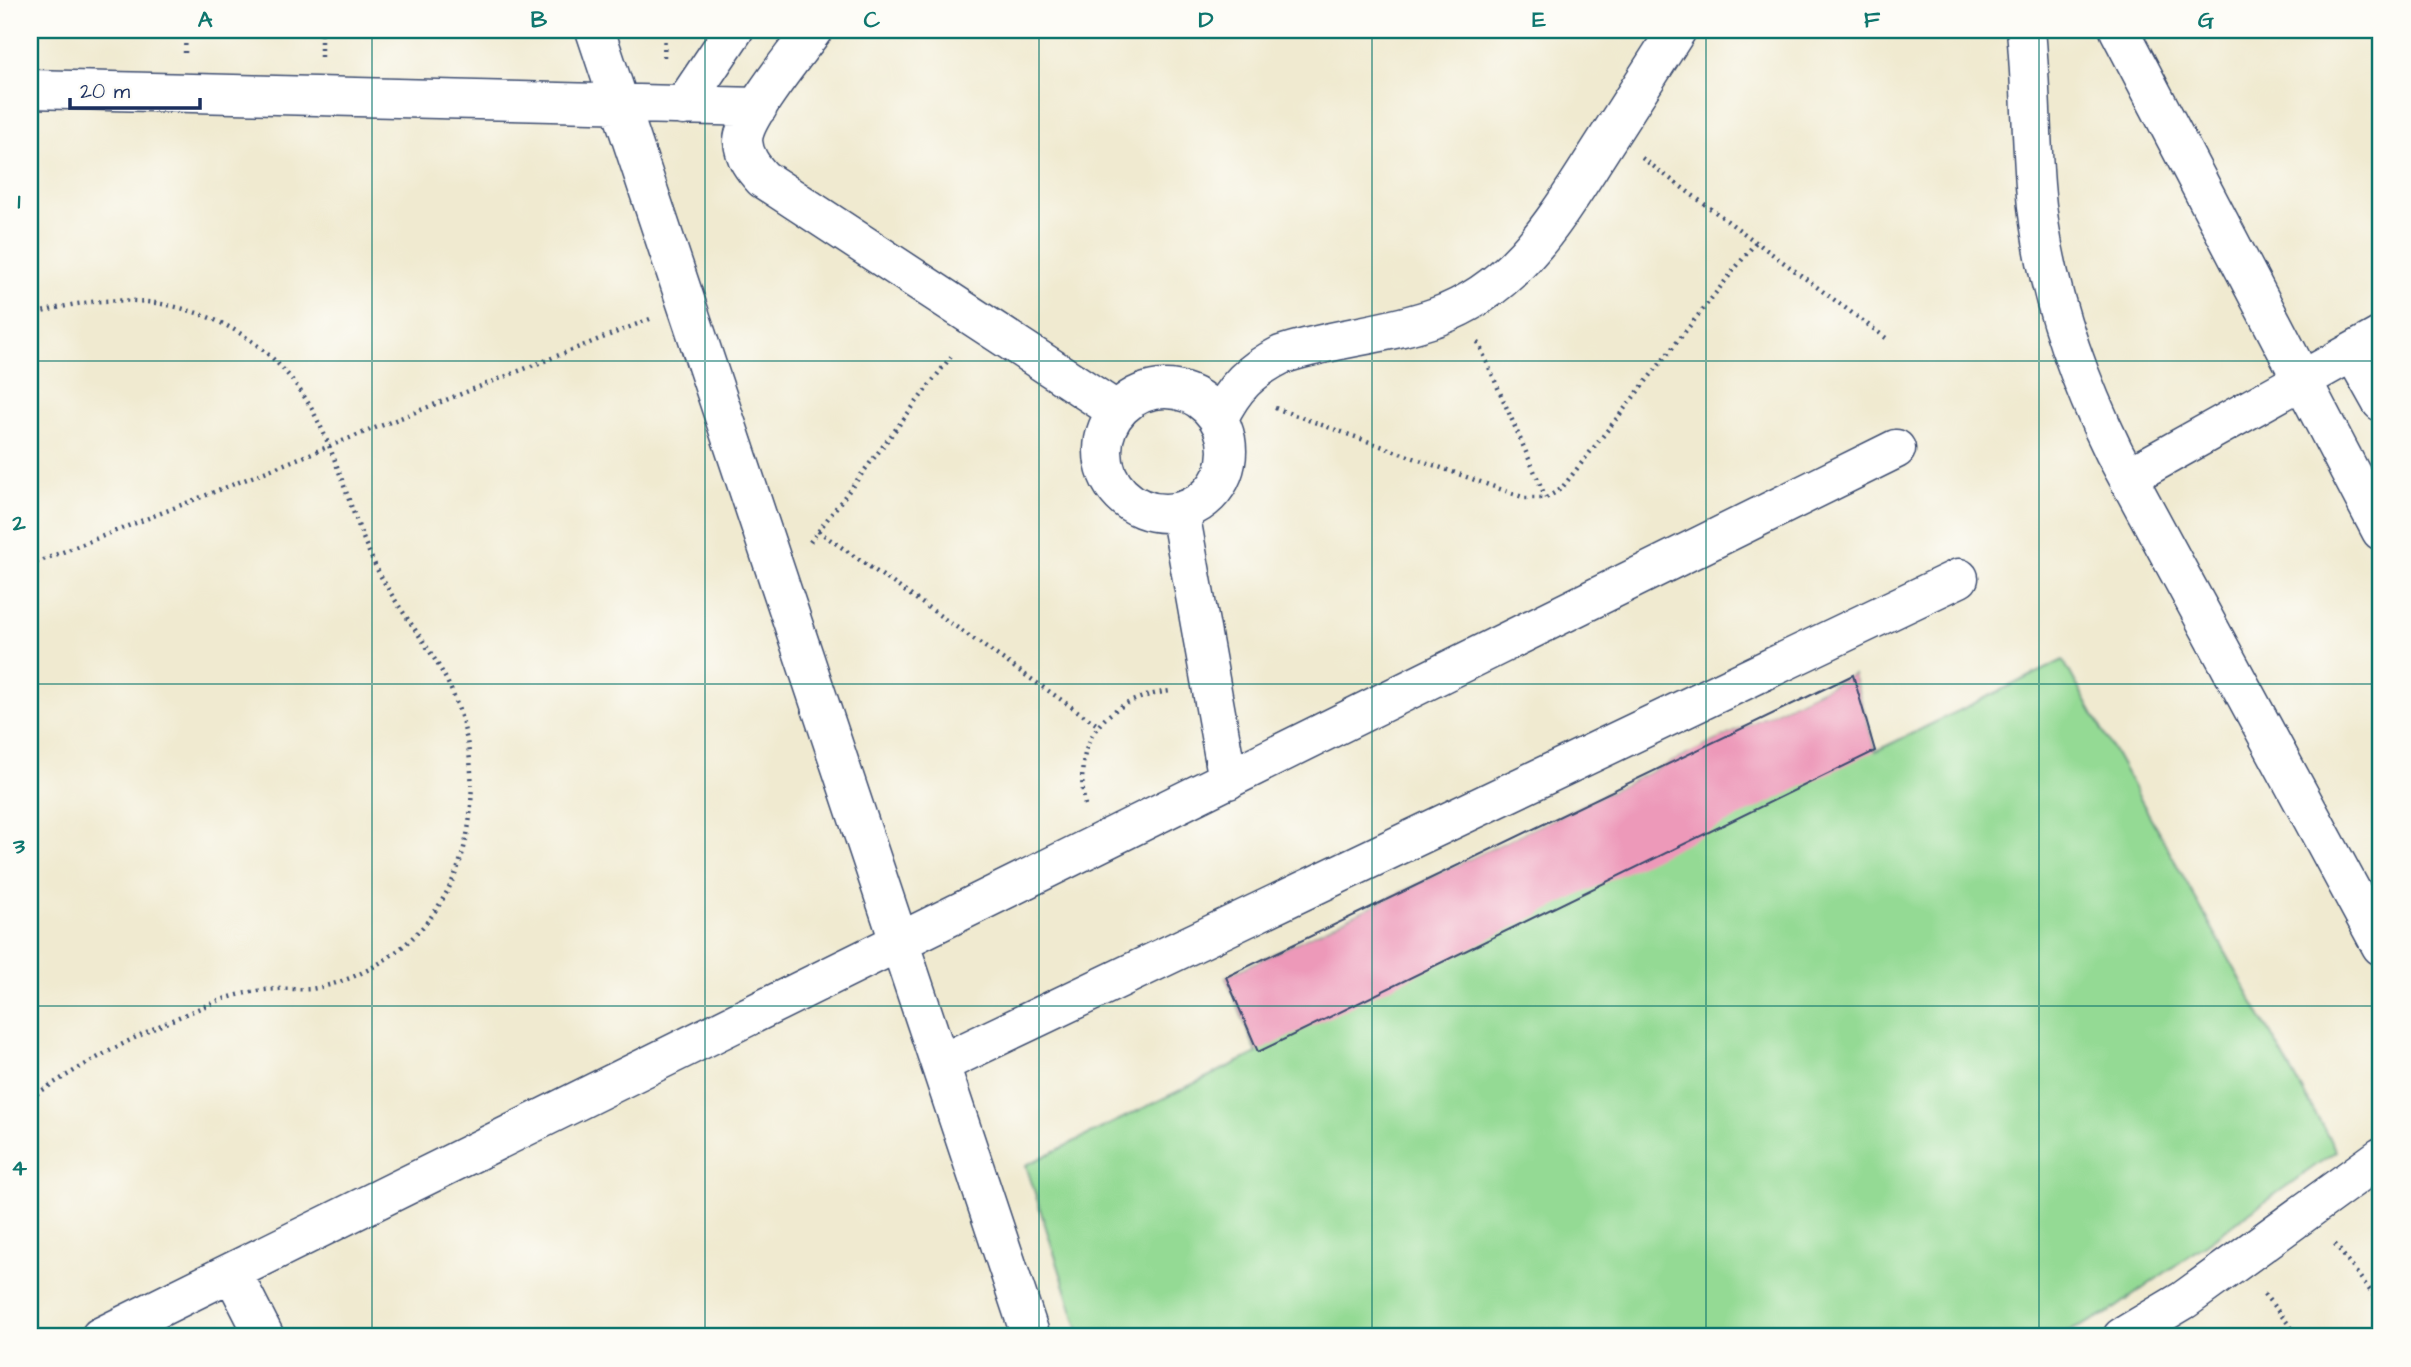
<svg xmlns="http://www.w3.org/2000/svg" width="2411" height="1367" viewBox="0 0 2411 1367" font-family="'Architects Daughter',sans-serif">
	<style>
		.green { fill: #94da94; stroke: #588479; stroke-width: 2 }
		.building { fill: #ed99b9 }
		.lines { fill: none; stroke-linecap: round; stroke-linejoin: round }
		.minor-casing { stroke: #3b4b6f; stroke-width: 41 }
		.path { stroke: #3b4b6f; stroke-width: 4.5; stroke-dasharray: 2 5; stroke-linecap: butt }
		.minor { stroke: #fff; stroke-width: 38 }
		.grid { fill: none; stroke: #0f766e; stroke-width: 2; stroke-opacity: 0.55 }
		.neatline { fill: none; stroke: #0f766e; stroke-width: 2.5 }
		.grid-label { font-size: 23px; text-anchor: middle; font-weight: bold; fill: #0f766e }
	</style>
	<rect width="100%" height="100%" fill="#fdfcf7"/>
	<filter id="ink" filterUnits="userSpaceOnUse"><feTurbulence type="fractalNoise" baseFrequency=".0143" numOctaves="2"/><feDisplacementMap in="SourceGraphic" scale="14" xChannelSelector="R" yChannelSelector="G"/><feConvolveMatrix kernelMatrix="1 2 1 2 8 2 1 2 1" color-interpolation-filters="sRGB"/></filter>
	<filter id="wash" filterUnits="userSpaceOnUse"><feTurbulence type="fractalNoise" baseFrequency=".00686" numOctaves="4" result="noise"/><feDisplacementMap in="SourceGraphic" scale="28" xChannelSelector="R" yChannelSelector="G"/><feGaussianBlur stdDeviation="1.57" result="paint"/><feColorMatrix in="noise" values="0 0 0 0 0 0 0 0 0 0 0 0 0 0 0 0 0 1.4 0 .05"/><feComposite in="paint" operator="in"/></filter>
	<g filter="url(#wash)">
		<rect width="100%" height="100%" fill="#f0ead0"/>
		<path class="green" d="M2063,660L2336,1151L2107,1314L2057,1337H1081L1026,1165L1257,1053L1226,977L1853,675L1876,751Z"/>
		<g id="blocks">
			<path class="building" d="M1853,675L1875,751L1258,1052L1226,977Z"/>
		</g>
	</g>
	<g filter="url(#ink)">
		<use href="#blocks" fill-opacity="0" stroke="#3b4b6f" stroke-width="2"/>
		<g class="lines">
			<g class="minor-casing">
				<path id="minor" d="M595,30L1031,1337
					M813,30C796,53 743,117 743,141C744,157 753,168 763,179L1117,411
					M2026,30C2031,82 2031,133 2035,185C2042,278 2073,368 2114,452L2381,946
					M2119,30L2381,531
					M30,89L758,107
					M683,106L734,30
					M2353,352L2381,402
					M1103 451a62 62 0 1 1 124 0a62 62 0 1 1-124 0Z
					M1219,418C1233,388 1251,370 1281,355C1331,338 1386,335 1436,317C1515,289 1554,222 1597,155C1624,113 1650,72 1677,30
					M2128,477L2381,336
					M1180,512L1228,780
					M940,1064L1959,578
					M232,1272L265,1337
					M100,1337L1896,449
					M2122,1337L2184,1300L2381,1157"/>
			</g>
			<path class="path" d="M185,53L186,30
				M321,57V30
				M664,57L665,30
				M1642,158L1886,338
				M30,316C139,278 261,309 316,417C340,464 352,518 375,565C395,606 425,639 446,679C482,750 482,847 433,914C405,953 359,981 311,989C300,990 289,988 278,989C256,990 233,995 213,1003C148,1028 88,1061 30,1098
				M1478,342L1546,498
				M1275,408L1525,498H1546L1561,489L1756,242
				M818,531L1099,726
				M810,542L953,354
				M30,565L650,319
				M1085,805C1072,738 1105,700 1170,691
				M2335,1244L2381,1305
				M2264,1294L2299,1337"/>
			<use href="#minor" class="minor"/>
		</g>
	</g>
	<path class="grid" d="M372,30V1337M705,30V1337M1039,30V1337M1372,30V1337M1706,30V1337M2039,30V1337M30,361H2381M30,684H2381M30,1006H2381"/>
	<rect width="2411" height="1367" fill="none" stroke="#fdfcf7" stroke-width="77"/>
	<path d="M70 98v10h130v-10" fill="none" stroke="#1b2f5e" stroke-width="3.5"/>
	<text x="80" y="98" font-size="21" fill="#1b2f5e" stroke="#fdfcf7" stroke-width="5" paint-order="stroke">20 m</text>
	<rect x="38" y="38" width="2334" height="1290" class="neatline"/>
	<g class="grid-label">
		<text x="205" y="27">A</text>
		<text x="539" y="27">B</text>
		<text x="872" y="27">C</text>
		<text x="1206" y="27">D</text>
		<text x="1539" y="27">E</text>
		<text x="1872" y="27">F</text>
		<text x="2206" y="27">G</text>
		<text x="19" y="208">1</text>
		<text x="19" y="530">2</text>
		<text x="19" y="853">3</text>
		<text x="19" y="1175">4</text>
	</g>
</svg>
